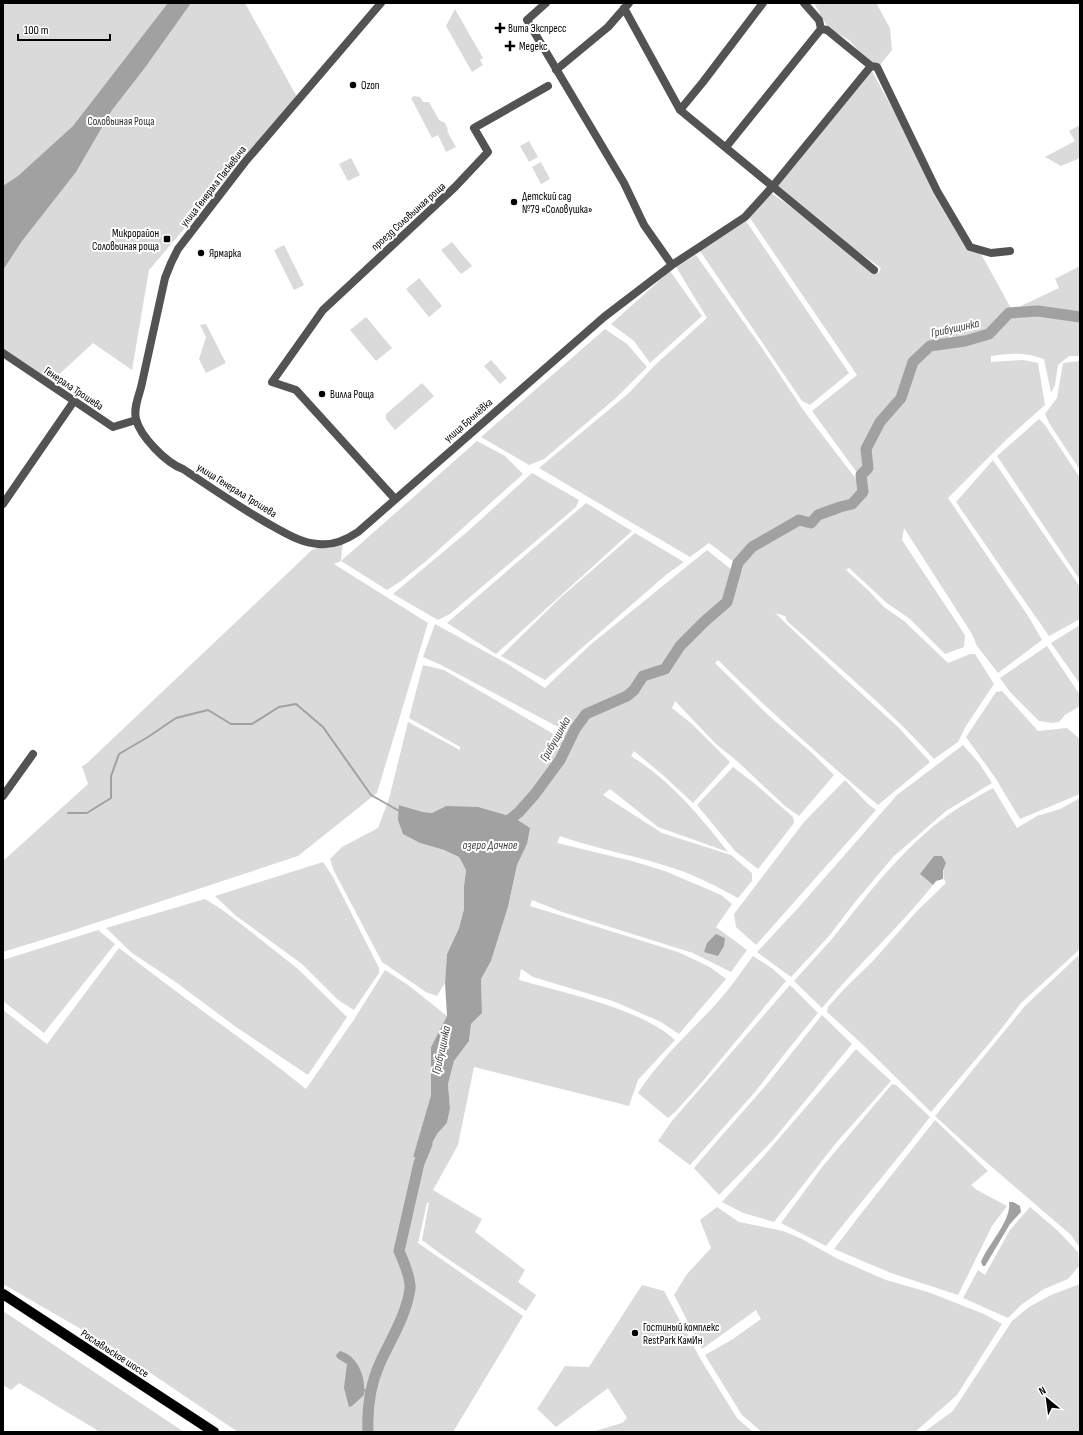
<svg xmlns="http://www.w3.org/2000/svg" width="1083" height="1435" viewBox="0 0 1083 1435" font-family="'Sofia Sans Condensed',sans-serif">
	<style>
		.green { fill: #dadada }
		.water { fill: #a1a1a1 }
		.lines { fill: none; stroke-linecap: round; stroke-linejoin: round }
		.stream { stroke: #a1a1a1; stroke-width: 2 }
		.river { stroke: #a1a1a1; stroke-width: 11 }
		.major-casing { stroke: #dbdbdb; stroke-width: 11 }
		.minor { stroke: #535353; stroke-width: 8 }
		.major { stroke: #000; stroke-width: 10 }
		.poi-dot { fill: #000; stroke: #fff; stroke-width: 1.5 }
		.labels { text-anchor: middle; stroke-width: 4; stroke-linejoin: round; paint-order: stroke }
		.poi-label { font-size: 11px; fill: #000; stroke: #fff; text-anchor: start }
		.park-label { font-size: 11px; fill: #313131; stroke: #fff }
		.street-label { font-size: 11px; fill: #000; stroke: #fff }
		.water-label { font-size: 12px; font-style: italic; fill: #424242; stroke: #fff }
	</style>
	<rect width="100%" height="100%" fill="#fff"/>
	<path class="green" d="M3,3H245L297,97L149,270L132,370L93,343L52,381L3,350Z
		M814,3H876L890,28L892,50L880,65L868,61L849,40L828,28Z
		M455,9L483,58L480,60L483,65L472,72L446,26Z
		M872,71L907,136L933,193L967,249L980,252L1012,310L1059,288L1055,279L1080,266V356H1069L1058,365L1055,385L1051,393L1044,359C1025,352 1011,353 991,356V362L1023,360L1038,363L1045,405L1008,438L948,498L1030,619L1042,640L998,673L977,646L972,634L904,528L902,540L965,635L964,647L945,654L910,619L887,603L849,568L846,570L868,590L884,607L904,621L948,663L970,654H975L994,684L966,726L958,742L934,759C889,709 837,666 787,621L785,616L775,613L831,666L898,727L930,762L878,805C823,759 769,711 718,660L715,663L768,715L812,753L834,775L799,816L785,806L737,761L716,744L675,701L672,708L692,724L730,762L693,803L664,776L634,751L631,756C670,780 700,816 728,852L658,827L610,789L603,795L662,833L731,855L752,873V881L738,898C714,885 689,872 663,865C629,854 593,848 560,836L557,843L632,861L665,871L721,895L732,904L716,927L747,950L731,972L693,953L562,912L532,900L530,906L678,952L710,967L726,979L679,1034L661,1022L613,1001L533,977L521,969L519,980C564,993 640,1008 675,1040L638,1080L629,1106L474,1067L458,1145L433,1190L482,1219L475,1232L525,1270L518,1282L536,1295L526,1311L442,1255L422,1240L429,1203H427L418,1243L523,1316L453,1432H238L112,1347L3,1284V1010L47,1044L119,948C180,996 245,1040 306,1089L353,1021L385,970L408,985L447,1016L431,1047V1095L413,1157L424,1158L437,1134L447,1123L450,1108L448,1084L454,1061L469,1041L471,1024L482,1013L481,979L491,961L508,907L517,865L527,844L446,806L432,813L423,812L399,805L420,843L444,850L459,857L466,870L464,886V909L459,928L447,954L445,983L437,996L426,992L382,962L334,871L330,859L342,847L378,828L389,799L408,722L460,750V747L409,718L423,665L444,670L557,736L562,729L441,665L423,657L435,624L506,663L545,688L590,645L707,550L737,574L743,569L709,543L690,557L539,468L629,393L654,366L707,318L676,267L696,255L762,348L804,411L856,479L858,474L812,411L857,375L750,218L771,193C808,217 841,251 879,273L881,268L851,247L775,189Z
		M414,96L420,97L423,102H429L439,120L445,123L448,130L447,131L456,147L446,152L438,135L432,138L411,98Z
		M1080,125V158L1061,166L1045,157L1075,141L1069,131Z
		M529,141L538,157L529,162L520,146Z
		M351,158L360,175L348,181L339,164Z
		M541,162L550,179L541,184L532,167Z
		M746,221L849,373L810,405L802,401L700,251Z
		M452,242L472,266L461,274L441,250Z
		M284,245L304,285L294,290L274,250Z
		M670,271L702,316L650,363L634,341L611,324Z
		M419,278L442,306L429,317L406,289Z
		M366,317L392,348L376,361L350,330Z
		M206,324L226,363L206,373L199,359L206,337L200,325Z
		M605,329L627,344L647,367L616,398L544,459L529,465L481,437Z
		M491,360L507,378L500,384L484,366Z
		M1079,361L1080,366V470L1049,423L1045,414L1057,398L1063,363Z
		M422,383L434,396L395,430L386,419V414Z
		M1039,419L1045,425L1080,478V580L997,456Z
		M477,441L505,456L523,474L425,562L401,581L387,590L341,561L334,564L428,623L377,793L298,856L71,931L3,952V861L88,784L82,766L86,764L312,550L343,539L341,561Z
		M993,460L1080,587V619L1049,636L998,563L956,502Z
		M532,473L579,500L576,507L450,614L438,620L393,594L467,532Z
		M586,503L632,531L496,654L447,623Z
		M635,533L684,562L667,574L545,680L501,656L560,598Z
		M1080,625V684L1051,643Z
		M1047,646L1080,695V706L1065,715L1059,722L1052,723L1039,721L1010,692L1000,678Z
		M1002,691L1038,731L1067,728L1080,739V794L1020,819L996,779L966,737L996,692Z
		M963,745L979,763L992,783L946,811L893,857L855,902L829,936L791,977L757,952L799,907L897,795Z
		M733,767L754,783L793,817L794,823L758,869L735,851L697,805Z
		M845,780L868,804L876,810L756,945L736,927L734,914L804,822Z
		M993,788L1017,828L1037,816L1060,809L1080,798V949L1021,1003L998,1033L931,1112L861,1043L827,1012L828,1007L845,988L872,962L917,911L946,883C942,876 943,871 946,863L920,874L933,885C899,928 857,965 822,1008L794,981C806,967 819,954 831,940C867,896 901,849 948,815C962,805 977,797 993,788Z
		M323,862L333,877L379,968V973L354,1010L338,1000L302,964L235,915L215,896Z
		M205,899L221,909L241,924L298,969L347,1017L308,1075L236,1027L177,983L132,953L106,928Z
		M98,930L115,944L44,1033L3,1001V960Z
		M1080,954V1248L1071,1235L971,1149L935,1116L1025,1006Z
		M753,956L773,969L786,981L702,1082L676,1111L668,1118L638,1093C659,1060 689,1033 715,1005C729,990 741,972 753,956Z
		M790,985L818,1013L790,1047L755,1092L690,1165L658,1141L672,1121Z
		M822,1015L852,1044L773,1140L719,1195L694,1168L717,1141L767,1084Z
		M856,1049L891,1081L836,1143L774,1222L743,1213L722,1202L763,1157Z
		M892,1084L896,1085L930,1117C896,1161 860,1203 826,1246L781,1223L823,1166Z
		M935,1120L988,1171L971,1185L977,1190L1007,1206L992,1226L958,1295L891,1273L834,1249L860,1215Z
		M717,1207L739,1222L783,1231L800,1238L838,1259L886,1280L928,1292L984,1314L1002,1324L957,1395L915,1432H762L742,1415L705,1355L733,1339L761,1319L756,1310L702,1349L674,1295L687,1274L711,1248L700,1220Z
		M1030,1207L1057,1230L1078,1252L1079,1266L1068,1279L1044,1289L1021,1305L1008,1318L963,1298L978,1270L985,1275L1010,1230Z
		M1080,1284V1432H924L953,1411L1012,1321L1029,1307L1051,1295Z
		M642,1285L664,1291L701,1360L737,1418L753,1432H592L622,1423L627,1418L608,1388L556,1427L537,1409L565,1366L589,1367Z
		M3,1311L184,1432H100L19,1383L11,1390L3,1385Z"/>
	<path class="water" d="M168,3H191L144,69L112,110L76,172L22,241L3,270V186L18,176L73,126Z
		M399,805L423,812L432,813L446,806L478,807L513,817L530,828L527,844L517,865L508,907L491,961L481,979L482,1013L471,1024L469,1041L454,1061L448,1084L450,1108L447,1123L437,1134L424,1158L413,1157L431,1095V1047L447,1016L445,983L447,954L459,928L464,909V886L466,870L459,857L444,850L420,843L403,834L398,820Z
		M934,856H942L946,863L943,871V879L936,881L933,885L920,874Z
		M716,934L725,938L724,946L718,956L704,952L707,943Z
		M1009,1202H1013L1020,1206L1021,1212L1010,1224L985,1266H983L981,1262C988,1244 1012,1220 1009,1202Z
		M340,1351C358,1356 366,1377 364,1395L352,1406L349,1407L344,1388L347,1364L337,1358L336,1355Z"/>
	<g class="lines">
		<path class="stream" d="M68,813H87L111,798V776L119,754L148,737L176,718L208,710L231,724H252L279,707L296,704L323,727L371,795L401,812
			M362,1390L370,1391"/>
		<path class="river" d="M502,826L519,812L535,794L560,760L575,729L586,714L627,696L634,690L643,676L665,669L680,646L705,621L727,602L738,563L752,547L799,520L811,523L818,515L840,507L852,504L863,492L861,475L868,468L866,449L880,422L901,398L913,362L930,346L965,341L989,334L1009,313L1038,311L1080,317
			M368,1432C367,1408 370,1385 380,1363C391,1339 406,1316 410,1289C411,1279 403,1260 399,1251L419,1163L427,1144"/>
		<g class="major-casing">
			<path id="major" d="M3,1294L214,1432"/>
		</g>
		<path class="minor" d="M381,3L245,162L178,249L171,263L165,278C157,313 150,348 142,383C140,394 133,407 136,419C140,436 166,463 183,469C213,489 243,510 276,528C289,535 302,543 318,544C333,546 346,540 358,532L604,317L672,265L745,217L773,186L871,66L877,67L937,191L970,247L991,253L1010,251
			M546,3L527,20L624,183L644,225L672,265
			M804,3L819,20L821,29
			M624,8L680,110L874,270
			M821,29L827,30L871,66
			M556,70L608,27L629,3
			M680,110L703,82L763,3
			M726,147L821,29
			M3,353L113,427L136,420
			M395,499L296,390L272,382L323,310L455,187L488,152L474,128L548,86
			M3,504L74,401
			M3,796L33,754"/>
		<use href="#major" class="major"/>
	</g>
	<g class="poi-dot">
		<path d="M498 22h4v4h4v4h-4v4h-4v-4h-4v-4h4z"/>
		<path d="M508 40h4v4h4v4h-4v4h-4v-4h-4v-4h4z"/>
		<circle cx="353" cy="85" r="4"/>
		<circle cx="514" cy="202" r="4"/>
		<rect x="163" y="235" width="8" height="8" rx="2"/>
		<circle cx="201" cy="253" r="4"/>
		<circle cx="322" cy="394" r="4"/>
		<circle cx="635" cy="1333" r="4"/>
	</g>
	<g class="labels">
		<g class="poi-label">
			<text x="508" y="32">Вита Экспресс</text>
			<text x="519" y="50">Медекс</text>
			<text x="361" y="89">Ozon</text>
			<text x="522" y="200">Детский сад<tspan x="522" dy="13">№79 «Соловушка»</tspan></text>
			<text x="159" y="237" text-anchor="end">Микрорайон<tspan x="159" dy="13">Соловьиная роща</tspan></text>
			<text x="209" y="257">Ярмарка</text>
			<text x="330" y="398">Вилла Роща</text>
			<text x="643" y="1331">Гостиный комплекс<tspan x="643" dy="13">RestPark КамИн</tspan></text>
		</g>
		<g class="park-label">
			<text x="121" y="125">Соловьиная Роща</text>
		</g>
		<g class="street-label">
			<text transform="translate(213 186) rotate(-52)" y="4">улица Генерала Паскевича</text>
			<text transform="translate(408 216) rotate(-42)" y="4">проезд Соловьиная роща</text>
			<text transform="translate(74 388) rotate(34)" y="4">Генерала Трошева</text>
			<text transform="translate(468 420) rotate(-41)" y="4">улица Брылёвка</text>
			<text transform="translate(237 490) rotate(32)" y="4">улица Генерала Трошева</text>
			<text transform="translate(115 1353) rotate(33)" y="4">Рославльское шоссе</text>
		</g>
		<g class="water-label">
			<text transform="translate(955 328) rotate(-12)" y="4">Грибущинка</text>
			<text transform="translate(555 739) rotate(-60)" y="4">Грибущинка</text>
			<text x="490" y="849">озеро Дачное</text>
			<text transform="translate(441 1050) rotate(-77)" y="4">Грибущинка</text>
		</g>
	</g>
	<rect width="1083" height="1435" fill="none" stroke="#000000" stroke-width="8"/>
	<g transform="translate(1047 1399) rotate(331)" stroke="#ffffff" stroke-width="3" paint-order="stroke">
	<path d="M0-3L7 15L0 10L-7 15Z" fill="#000000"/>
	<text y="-6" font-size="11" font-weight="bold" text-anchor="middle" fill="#000000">N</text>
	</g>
	<path d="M18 34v6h92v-6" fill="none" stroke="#000000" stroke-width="2"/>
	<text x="24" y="34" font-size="12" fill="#000000" stroke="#ffffff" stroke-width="3" paint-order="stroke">100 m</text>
</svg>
